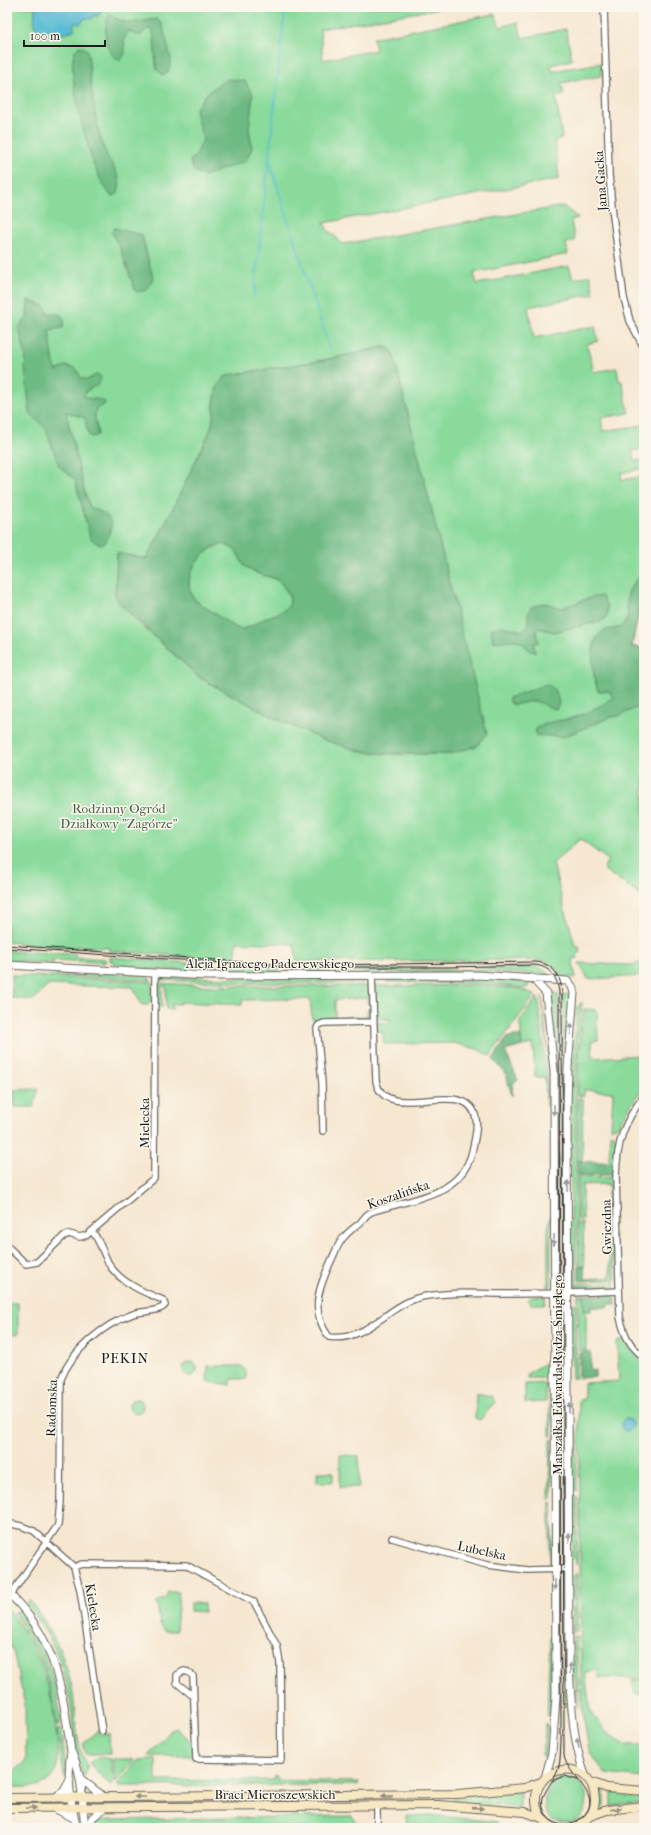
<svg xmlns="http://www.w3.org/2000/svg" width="651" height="1835" viewBox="0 0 651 1835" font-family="'IM FELL French Canon',serif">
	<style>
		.green { fill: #89da9b; stroke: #527b5c; fill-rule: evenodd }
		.forest { fill: #6eba83; stroke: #456b50; fill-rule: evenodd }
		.water { fill: #56bbd4; stroke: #396c78 }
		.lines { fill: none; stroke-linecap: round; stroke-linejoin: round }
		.stream { stroke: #56bbd4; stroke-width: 1.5 }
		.minor-casing { stroke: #68635b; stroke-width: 8 }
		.tertiary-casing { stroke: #68635b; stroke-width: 9 }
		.secondary-casing { stroke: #68635b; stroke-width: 10 }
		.minor { stroke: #fff; stroke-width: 5.5 }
		.tertiary { stroke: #fff; stroke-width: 7 }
		.secondary { stroke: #f7e8c3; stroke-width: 8 }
		.tram { stroke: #1c1c1c; stroke-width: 1 }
		.oneway { fill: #999 }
		.oneway2 { fill: #948c78 }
		.labels { text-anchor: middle; stroke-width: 3; stroke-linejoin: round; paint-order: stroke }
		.street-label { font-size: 13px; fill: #1c1c1c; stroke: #fbf7ec }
		.park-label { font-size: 13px; fill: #425e48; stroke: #fbf7ec }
		.neighbourhood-label { font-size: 14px; letter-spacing: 1px; fill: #1c1c1c; stroke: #fbf7ec }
	</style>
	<rect width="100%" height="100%" fill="#fbf7ec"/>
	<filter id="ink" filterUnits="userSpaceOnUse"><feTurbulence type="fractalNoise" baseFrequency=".025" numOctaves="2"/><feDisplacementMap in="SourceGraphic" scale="8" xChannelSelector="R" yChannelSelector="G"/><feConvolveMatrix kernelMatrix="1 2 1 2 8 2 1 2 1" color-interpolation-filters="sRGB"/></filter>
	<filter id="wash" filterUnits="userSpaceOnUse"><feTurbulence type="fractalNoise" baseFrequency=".012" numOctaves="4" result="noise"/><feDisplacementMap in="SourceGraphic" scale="16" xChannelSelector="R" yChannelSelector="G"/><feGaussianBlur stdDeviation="0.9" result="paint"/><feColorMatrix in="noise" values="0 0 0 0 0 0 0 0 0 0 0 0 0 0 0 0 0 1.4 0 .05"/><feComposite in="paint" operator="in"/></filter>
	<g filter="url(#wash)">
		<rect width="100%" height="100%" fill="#f6e7d1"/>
		<path class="green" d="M7,7H448L320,29L323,60L376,50L373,38L495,14L500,27L518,22L522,38L566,29L572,60L551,65L552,71L601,63V76L561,83L564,95L556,97L562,138L555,140L559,179L324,223L327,229L343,244L563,206L578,218L571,220L575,241L566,243L568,254L474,273L477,284L569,266L573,279L590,275L594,294L528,307L534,338L595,326L598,341L587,344L594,372L617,368L619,381H622L629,413L601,418L603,431L644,425V448L632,451L635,461L644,460V468L621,473L622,480L644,476V588L632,646L644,648V898L603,869L608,860L580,839L553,863L565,912H566L575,946L579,947L580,953L577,955L578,958L572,959L576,978L561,976L557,969L543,960L297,962L294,944L237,942L235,960L110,951V948L76,946V949L7,942ZM384,347L389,348L393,353L437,536L450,754H384L321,739L275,718L200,678L131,616L117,553L146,559C164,527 180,494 196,460C201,449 209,436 212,424C217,406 209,385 229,375L324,360Z
			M222,544C242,550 236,556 247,568C254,574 267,575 275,579C280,582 283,586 286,590C299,609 279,612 266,618C255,623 249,631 236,628L196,601C177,580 200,550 222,544Z
			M7,951L75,954V957L105,959V963L54,960L53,963L7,961Z
			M110,957L273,969H281L274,973L141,969L113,963V961H110Z
			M644,962V976L588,979L579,963L631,965Z
			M534,967L541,968L550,975L485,972L291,973L287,969L458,970Z
			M56,972L145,975L151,980L56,975Z
			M12,975L153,982L151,1002L148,1005H142L133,987L48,985L34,1000L12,998Z
			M164,977L363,979V983H246L160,980Z
			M416,978C450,978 499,974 531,985L525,988L481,983L387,982V980Z
			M158,983L214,986H370L369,1003L367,1004V998L335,1000V1018L367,1016V1010H370V1015L366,1019L314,1020L312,1019L310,999L242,1000V1005L180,1002V1004H172V1009H166V986H162V1008L158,1005Z
			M479,985L521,989L535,995L490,1056L477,1049L454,1043L384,1044L382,1031H376V1023H391V1020L376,1018L374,986Z
			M552,994H558L559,1291L558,1288L557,1067Z
			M563,995H570L565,1051V1123H564Z
			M542,996L549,1057L551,1087L550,1084Z
			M537,997L539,1003L548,1092L549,1105L546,1107L545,1077H535L533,1044L522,1046L520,1021Z
			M582,1002L576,1068V1289L571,1283V1082L577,1007Z
			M584,1009L595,1010L597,1014L598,1040L592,1041L593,1058L644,1055V1088L636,1097L618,1126L611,1128L613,1092L584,1090V1096H578V1065Z
			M38,1089L34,1107H15L14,1090Z
			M578,1098L583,1099L582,1161H578Z
			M610,1133L614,1134L616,1138L614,1163L609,1162Z
			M578,1177L613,1178V1187L608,1188V1184L582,1185L583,1220H578Z
			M608,1191H613L614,1225L612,1227L609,1226Z
			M551,1215V1286L548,1290V1227Z
			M578,1223H583L584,1265L579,1266Z
			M609,1232L614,1235L615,1255H610Z
			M616,1283L614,1287L610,1289L578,1290V1284Z
			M578,1295H584V1312H586V1350H579Z
			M531,1296H545V1304H531L528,1299Z
			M7,1303H18V1335H7Z
			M576,1303V1378H572L571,1304Z
			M623,1340L644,1364V1678H599L598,1670L585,1672L590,1710L607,1733L626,1745H644V1778L606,1774L589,1751L581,1700L579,1400L584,1399V1383L619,1381L617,1342Z
			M183 1369a7 7 0 1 1 14 0a7 7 0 1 1-14 0Z
			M545,1363L547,1378H527V1374Z
			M208,1366H242L246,1371V1379H232L230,1385L207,1381Z
			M546,1383V1402L525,1403V1384Z
			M549,1383H552V1436H550Z
			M476,1393L491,1396L495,1402L480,1420L475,1418Z
			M129 1406a7 7 0 1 1 14 0a7 7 0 1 1-14 0Z
			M573,1431H576L577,1491L572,1488Z
			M550,1439H552V1498H549Z
			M340,1455L359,1456V1487H340Z
			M317,1472H333V1482H317Z
			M573,1496L577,1497V1564L572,1559Z
			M550,1502H552V1563L550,1566Z
			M550,1573L552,1580L553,1632H550Z
			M577,1573V1632H573L572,1577Z
			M168,1592H179L176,1631H165L160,1625L157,1602L166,1598Z
			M29,1600C49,1625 65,1655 72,1687C76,1709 75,1750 88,1767L85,1776H83C74,1753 73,1725 70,1700C64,1664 49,1631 26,1603Z
			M190,1603H204V1612L190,1611Z
			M7,1610C45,1649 57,1709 58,1761C53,1791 30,1787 7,1787V1772L14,1771L26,1761L25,1705L13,1651L7,1641Z
			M17,1610C40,1639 54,1671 59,1708C60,1713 62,1721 60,1726H57C50,1681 43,1650 14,1614Z
			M550,1636H553L551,1708L550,1712L547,1716Z
			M564,1636H567V1688L570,1721L564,1694Z
			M573,1636H577L578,1708L573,1674Z
			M632,1680H644V1694H635Z
			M546,1723L548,1728L545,1757L542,1755Z
			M174,1727L193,1743V1753L191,1756H148Z
			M60,1729L62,1731L67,1778L64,1776L57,1730Z
			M99,1729L100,1734H109L110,1754H85L83,1744Z
			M98,1757L111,1759L113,1783L111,1786L89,1763Z
			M113,1759H133V1762L115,1782Z
			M156,1759V1781L273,1780L274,1776H277V1780L359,1782L358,1785L118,1786V1783L138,1760Z
			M561,1778C593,1773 596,1823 565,1823C537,1824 540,1786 561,1778Z
			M597,1790L604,1791V1807L598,1809Z
			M520,1792V1807L453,1801V1798Z
			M611,1792L644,1795V1803L611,1806Z
			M430,1815L497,1822V1828H468L467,1825L463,1823V1828H459V1826H444V1828H429L428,1826L407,1828L406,1816Z
			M352,1816L358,1824L359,1828H325L324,1825L316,1828H92V1822L96,1824L102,1820Z"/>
		<path class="forest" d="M110,14C128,28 138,21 157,19L162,24L171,59L168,72L163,75L157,70C154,56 156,42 152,29H147L140,36L128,31L124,40L125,54L119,61C116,58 112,55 110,52C104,43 104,22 110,14Z
			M80,46L87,50C90,62 89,72 91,84C93,102 98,137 106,153C112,167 123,176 118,193L112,197C105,188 100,179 95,168C87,146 67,75 74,53C75,50 78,48 80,46Z
			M228,79L245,81L253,94L249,128L252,148L246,161L203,176L193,170L190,161L196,155L203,140L195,111C203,95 212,87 228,79Z
			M114,228L142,235L153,278L147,290L136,292L120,248L112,233Z
			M28,300L44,306L49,315L52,313L61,315L64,321L63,328L49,330L54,364L57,371L65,366L76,368L81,378L87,380L98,374L101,378L99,384L86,391L84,397C92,400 98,398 105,402L104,405L96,409L95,418L98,435L91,437L88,434L85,418L66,412L85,493L90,507C111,515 117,522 105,543C98,545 95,543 90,537L75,480L59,466L46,429L30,413L25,368L26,358L19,327L27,318Z
			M384,347L389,348L393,353L487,734L477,746L450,754H384L359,751L321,739L275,718L200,678L119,603L115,595L117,553L146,559C164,527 180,494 196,460C201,449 209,436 212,424C217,406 209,385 229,375L324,360ZM222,544C243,550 236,557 247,568C254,574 267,575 276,579C280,582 283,586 286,590C299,609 279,612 266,618C255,623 249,631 236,628L196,601C177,580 200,549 222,544Z
			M638,578H644V587L631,647L644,649V704L619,716L611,717L563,737L536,735V729C546,722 556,721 568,719C584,715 600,707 613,697L609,691H598C593,678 587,642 602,632C611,626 620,633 627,618C629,614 627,610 627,606C626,595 630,585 638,578Z
			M602,596L607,607V617L602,621L554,632L538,628L536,631L539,642L534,643L535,652C528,652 525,644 519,641C511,638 501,643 493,641L491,629L502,626L523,631L528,626V614L531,607L544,603L562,608L592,597Z
			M546,684C556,689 557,693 559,704L556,709C548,708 542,702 534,701C528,701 520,704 514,705L509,702V698Z
			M512,1036H520L522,1046L505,1051L518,1080L513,1083L512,1096L506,1074L493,1059L507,1038Z
			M578,1161L614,1163L613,1175H578Z
			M610,1255H615L616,1280L579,1281V1266L584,1265L585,1279L610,1277Z
			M584,1295H612L615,1298L616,1304H608V1307H591V1311L584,1312Z
			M588,1351L591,1352L590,1370H595V1377L579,1378V1353Z"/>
		<path class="water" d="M35,7H104L98,16H94L92,19L85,18L80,24L74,23V30L62,34L58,32L56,33L55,30L37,32L36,26H34Z
			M621 1425a6 6 0 1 1 12 0a6 6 0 1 1-12 0Z"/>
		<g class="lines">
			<path class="stream" d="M269,160L330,350
				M254,297L285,7"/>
		</g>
	</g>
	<g filter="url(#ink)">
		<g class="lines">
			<g class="minor-casing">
				<path id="minor" d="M604,7L609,175L613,216L624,298L630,321L644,348
					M372,975L376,1081C385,1127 469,1073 476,1119C478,1129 474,1142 472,1152C462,1192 422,1197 388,1207C382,1209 373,1210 368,1214C365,1216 363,1220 360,1223C355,1227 349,1231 344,1237C338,1243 335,1253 331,1261C319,1288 309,1310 329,1337C365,1343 388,1305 421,1297C451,1291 482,1294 512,1294C548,1294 583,1293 619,1291
					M644,1096C623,1123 617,1142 616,1177L620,1317C624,1334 629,1346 644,1357
					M323,1131L322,1083L317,1028L319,1025L324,1023L373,1022
					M7,1246L26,1264L37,1262L64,1236L69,1234L80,1237L87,1235L154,1178L155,973
					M7,1523L21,1526L34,1531L74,1567L80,1590L102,1731
					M392,1538L487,1565L527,1570L569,1569
					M74,1567L82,1564L186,1565L254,1602L277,1646L280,1663L281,1760L196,1759L193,1676L188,1672L184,1671L177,1675V1683L193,1696
					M12,1596L14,1590L58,1525L60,1501L61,1379C72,1350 104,1324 133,1314C141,1311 161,1312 165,1305L163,1300C145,1293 119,1282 109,1264C103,1253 100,1241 92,1231
					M377,1805V1828"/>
			</g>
			<g class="tertiary-casing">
				<path id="tertiary" d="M7,965L209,976L478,975L567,981L572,986L574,993L568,1068L567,1107L569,1667C571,1700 573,1749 587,1779
					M532,978L546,993L554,1071L556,1697L552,1753L545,1778
					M7,1592C56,1636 62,1689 71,1751C67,1775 70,1805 77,1828
					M71,1751C83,1774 82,1802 85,1828
					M81,1779L104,1797
					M54,1798L64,1791L70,1780
					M54,1808L74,1818
					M89,1828L92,1818L104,1808"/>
			</g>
			<g class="secondary-casing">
				<path id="secondary" d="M590,1782L607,1788L644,1791
					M7,1798L458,1794L525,1788L541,1782
					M7,1808L439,1805L525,1812L542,1818
					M590,1816L607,1810L644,1806
					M555,1828C546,1824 540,1818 537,1808C527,1765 593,1753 595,1799C595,1813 586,1822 575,1828"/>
			</g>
			<use href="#minor" class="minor"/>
			<use href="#tertiary" class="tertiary"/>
			<use href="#secondary" class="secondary"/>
			<path class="tram" d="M7,945L272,964L316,965L536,962C554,964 561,976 562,993L564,1755C566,1777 613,1800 575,1822C570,1825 563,1826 558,1824C553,1822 548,1819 546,1814C535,1797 553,1784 558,1770C561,1761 560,1751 561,1742L559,993C558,978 550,966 534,965L447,967H284L7,948
				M552,1781L564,1776L578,1780"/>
		</g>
		<defs><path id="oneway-solid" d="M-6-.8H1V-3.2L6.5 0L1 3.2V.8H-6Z"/></defs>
		<g class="oneway">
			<use href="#oneway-solid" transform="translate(571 1029) rotate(-85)"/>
			<use href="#oneway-solid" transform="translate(554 1110) rotate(90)"/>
			<use href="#oneway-solid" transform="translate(568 1186) rotate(-90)"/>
			<use href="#oneway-solid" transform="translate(554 1240) rotate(90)"/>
			<use href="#oneway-solid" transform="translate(569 1408) rotate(-90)"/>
			<use href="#oneway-solid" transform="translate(569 1538) rotate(-90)"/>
			<use href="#oneway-solid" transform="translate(555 1585) rotate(90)"/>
			<use href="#oneway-solid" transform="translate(570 1668) rotate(-91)"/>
			<use href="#oneway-solid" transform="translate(578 1743) rotate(-100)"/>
		</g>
		<g class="oneway2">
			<use href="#oneway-solid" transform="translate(387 1796) rotate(179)"/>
			<use href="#oneway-solid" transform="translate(140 1797) rotate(-180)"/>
			<use href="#oneway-solid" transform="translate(31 1808)"/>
			<use href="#oneway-solid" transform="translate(478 1808) rotate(4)"/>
			<use href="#oneway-solid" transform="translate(616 1809) rotate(-6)"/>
		</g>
	</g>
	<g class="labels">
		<g class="street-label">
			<text transform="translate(600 181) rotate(-94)" y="5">Jana Gacka</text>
			<text x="270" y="968">Aleja Ignacego Paderewskiego</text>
			<text transform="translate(144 1123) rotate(-90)" y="5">Mielecka</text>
			<text transform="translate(398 1194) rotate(-19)" y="5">Koszalińska</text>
			<text transform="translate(606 1227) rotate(-91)" y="5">Gwiezdna</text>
			<text transform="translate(557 1375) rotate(-90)" y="5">Marszałka Edwarda Rydza-Śmigłego</text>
			<text transform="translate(51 1408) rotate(-88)" y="5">Radomska</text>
			<text transform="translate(482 1550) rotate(12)" y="5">Lubelska</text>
			<text transform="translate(94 1607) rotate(81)" y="5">Kielecka</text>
			<text x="275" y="1799">Braci Mieroszewskich</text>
		</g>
		<g class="park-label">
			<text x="119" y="813">Rodzinny Ogród<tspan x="119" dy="15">Działkowy "Zagórze"</tspan></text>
		</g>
		<g class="neighbourhood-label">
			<text x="125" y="1363">PEKIN</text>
		</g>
	</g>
	<rect width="651" height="1835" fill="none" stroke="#fbf7ec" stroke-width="24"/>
	<path d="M24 40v6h81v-6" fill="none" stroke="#1c1c1c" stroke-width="2"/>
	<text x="30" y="40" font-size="12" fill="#1c1c1c" stroke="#fbf7ec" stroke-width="3" paint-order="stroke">100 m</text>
</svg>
